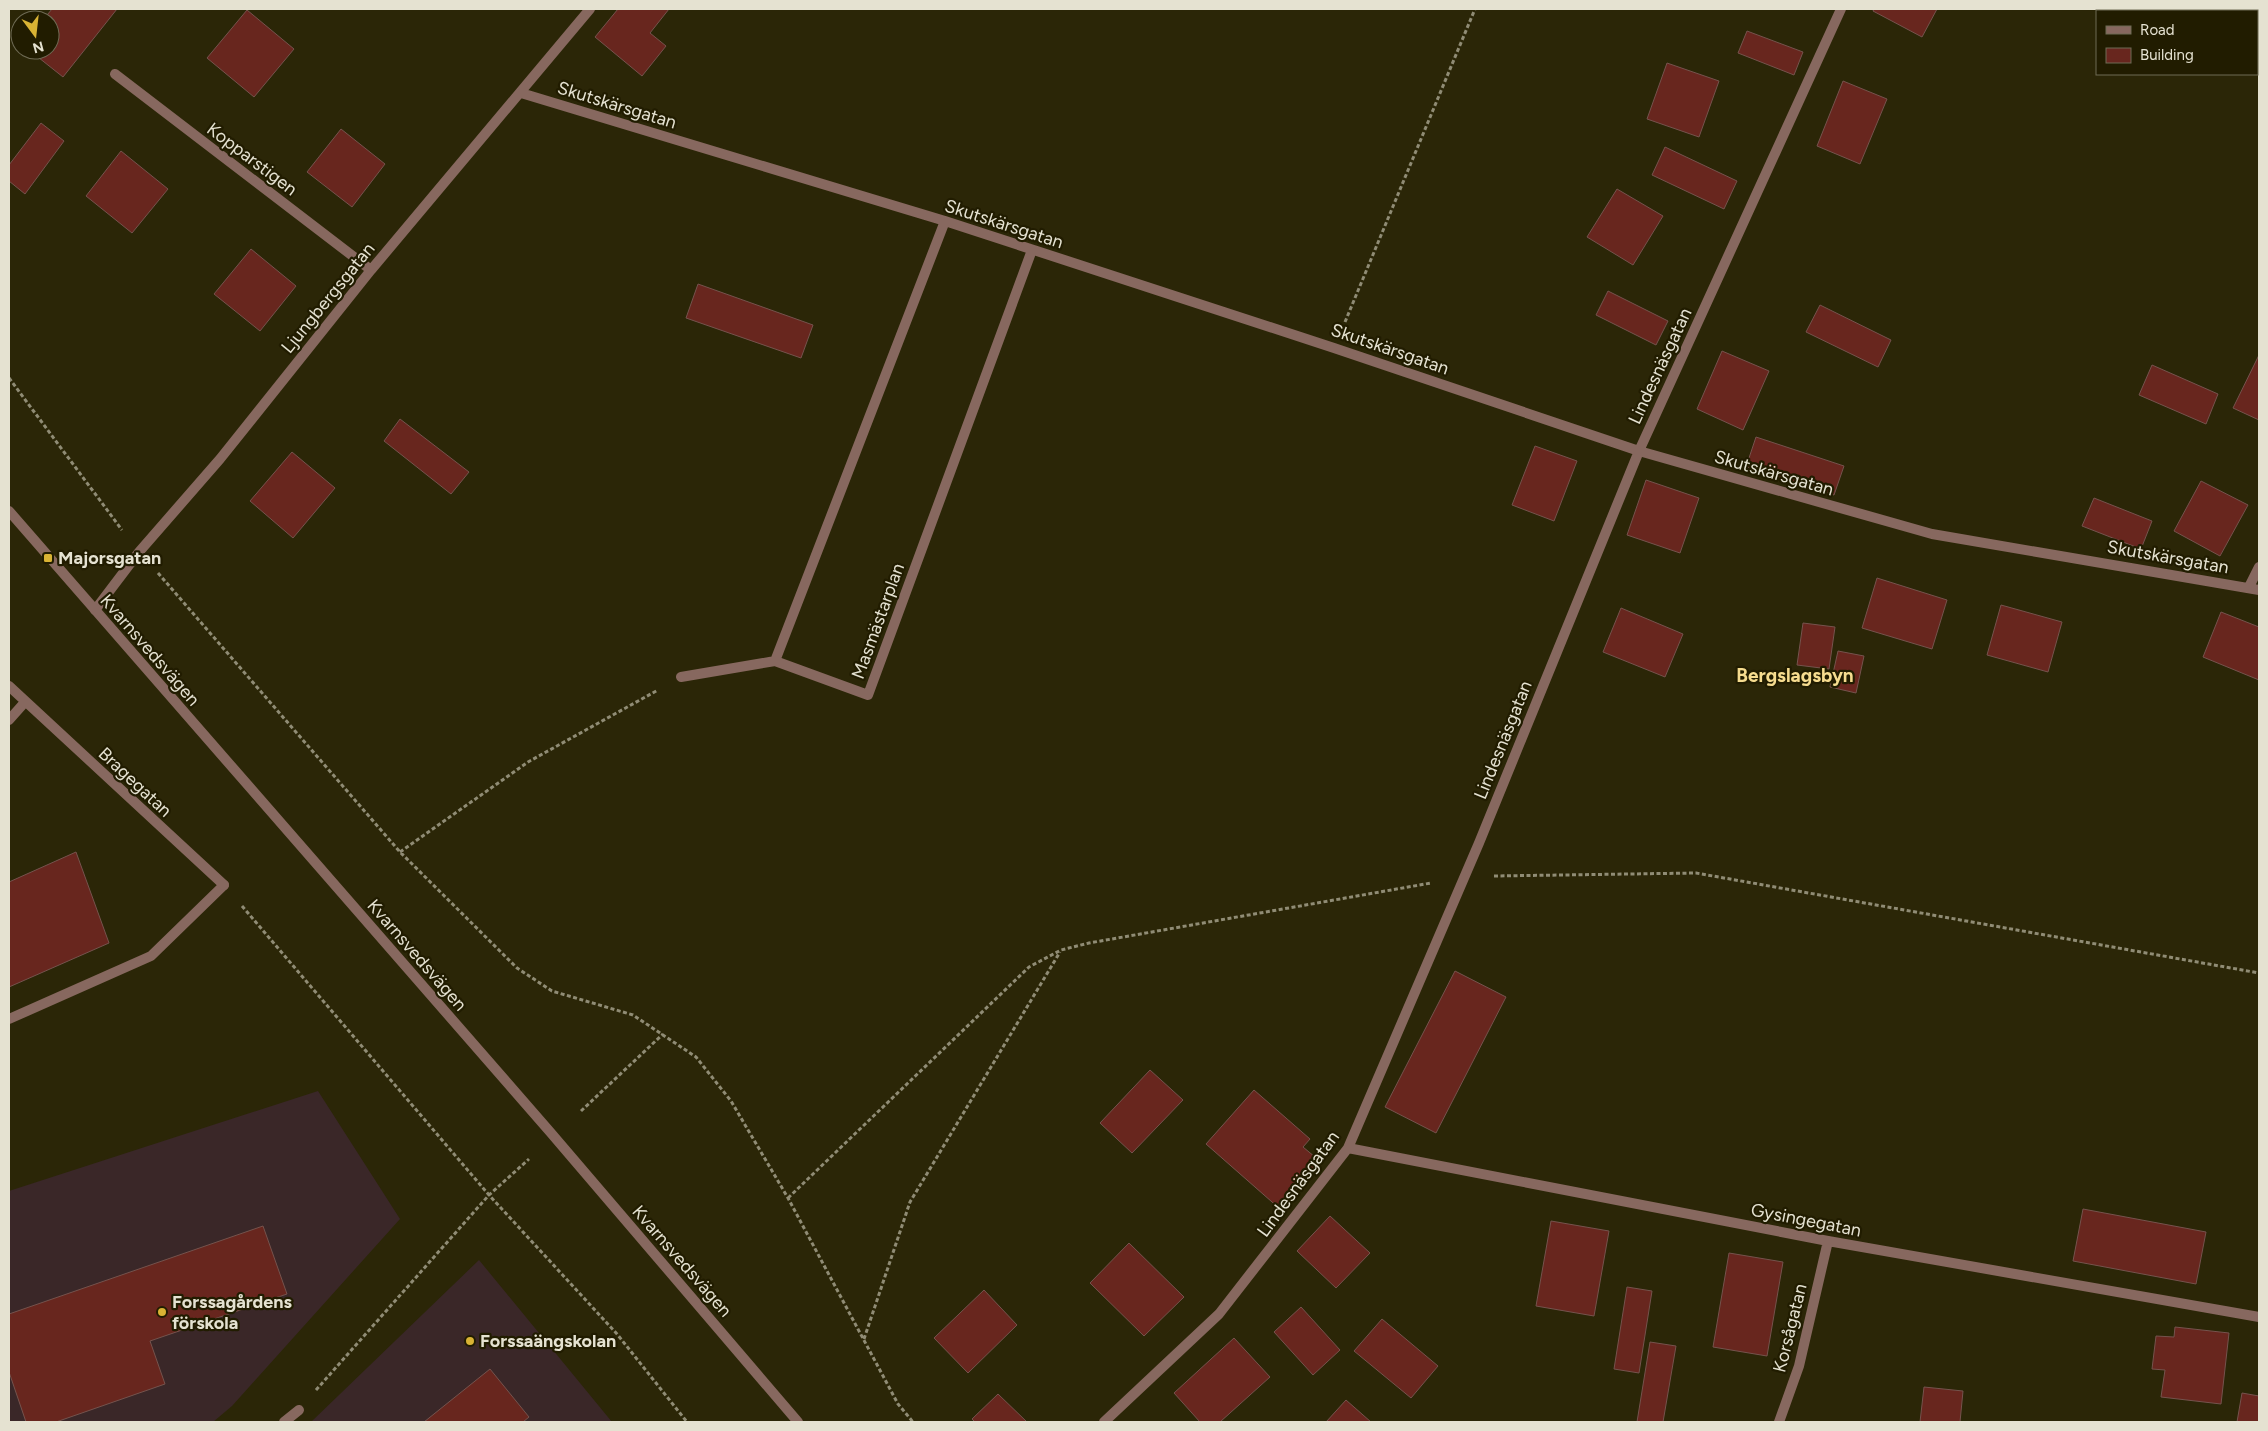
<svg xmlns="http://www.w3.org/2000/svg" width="2268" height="1431" viewBox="0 0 2268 1431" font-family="Figtree,sans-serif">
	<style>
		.education { fill: #3a2728 }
		.building { fill: #68261e; stroke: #75534d }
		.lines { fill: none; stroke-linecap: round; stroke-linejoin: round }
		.path { stroke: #908c75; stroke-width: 3; stroke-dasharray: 4 2.5; stroke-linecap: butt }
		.service { stroke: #87685f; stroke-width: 10 }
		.minor { stroke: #87685f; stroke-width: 10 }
		.tertiary { stroke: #87685f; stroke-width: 10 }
		.poi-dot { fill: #d9b334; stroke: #211c00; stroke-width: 2 }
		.labels { text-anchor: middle; stroke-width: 4.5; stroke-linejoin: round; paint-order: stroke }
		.street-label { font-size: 18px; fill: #e5e2d1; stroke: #211c00 }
		.poi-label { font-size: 18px; font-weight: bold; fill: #e5e2d1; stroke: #211c00; text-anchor: start }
		.neighbourhood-label { font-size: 19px; font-weight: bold; fill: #f6dc8f; stroke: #211c00 }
	</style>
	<rect width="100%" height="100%" fill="#2b2607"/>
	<path class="education" d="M318,1091L400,1219L232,1406L213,1422H9V1191Z
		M479,1260L612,1422H311Z"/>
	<path class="building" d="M52,9H117L63,77L29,50H50V20H43Z
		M618,9H669L650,33L666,46L642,76L595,37Z
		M1874,9H1937L1922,37L1873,11Z
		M247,10L294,49L254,97L207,58Z
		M1747,31L1803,52L1794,75L1738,53Z
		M1667,63L1719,81L1699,137L1647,119Z
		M1843,81L1887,99L1860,164L1817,146Z
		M41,123L64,141L25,194L9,181V165Z
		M341,129L385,164L352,207L307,172Z
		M1665,147L1737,181L1724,209L1652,175Z
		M121,151L168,189L132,233L86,196Z
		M1617,189L1663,216L1633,265L1587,237Z
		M251,249L296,286L260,331L214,294Z
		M698,284L813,325L801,358L686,318Z
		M1608,291L1668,321L1656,345L1596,315Z
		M1820,305L1891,340L1878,367L1806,332Z
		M1722,351L1769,371L1743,430L1697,409Z
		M2259,355V420L2233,408Z
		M2152,365L2218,394L2206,424L2139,395Z
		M400,419L469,472L451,494L384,441Z
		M1756,437L1844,466L1834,495L1746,467Z
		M1535,446L1577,461L1554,521L1512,505Z
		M292,452L335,488L293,538L250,501Z
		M1646,480L1699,498L1680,553L1627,535Z
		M2201,481L2248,505L2220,556L2174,531Z
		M2094,498L2152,521L2141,549L2082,526Z
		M1877,578L1947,600L1932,649L1862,628Z
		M2001,605L2062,622L2048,672L1987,655Z
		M1621,608L1683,634L1665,677L1603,652Z
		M2221,612L2259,627V680L2203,657Z
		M1803,623L1835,627L1829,669L1797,665Z
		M1838,651L1864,656L1856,693L1830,687Z
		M76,852L109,943L9,987V882Z
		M1455,971L1506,997L1436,1133L1385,1107Z
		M1150,1070L1183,1100L1132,1153L1100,1123Z
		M1254,1090L1310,1139L1303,1147L1321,1162L1280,1209L1206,1144Z
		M2083,1209L2206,1232L2196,1284L2073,1261Z
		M1330,1216L1370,1253L1336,1288L1297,1251Z
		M1551,1221L1609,1231L1594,1316L1536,1306Z
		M263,1226L287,1294L150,1341L165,1384L56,1422H26L9,1372V1314Z
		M1129,1243L1184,1297L1144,1336L1090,1283Z
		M1729,1253L1783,1262L1767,1356L1713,1347Z
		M1627,1287L1652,1291L1639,1373L1614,1369Z
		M984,1290L1017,1325L968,1373L934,1338Z
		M1301,1307L1340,1350L1313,1375L1274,1332Z
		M1382,1319L1438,1366L1411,1398L1354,1351Z
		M2175,1327L2229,1333L2221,1404L2161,1397L2165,1370L2152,1369L2156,1336L2174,1337Z
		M1234,1338L1270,1377L1220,1422H1200L1174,1393Z
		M1650,1342L1676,1346L1663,1422H1637Z
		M490,1369L529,1417L523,1422H424Z
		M1924,1387L1963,1391L1960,1422H1920Z
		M2242,1393L2259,1396V1422H2237Z
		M998,1394L1027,1422H975L972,1419Z
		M1346,1400L1371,1422H1326Z"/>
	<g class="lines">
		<path class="path" d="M1345,322L1475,9
			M9,378L122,530
			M158,573L400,852L517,968L552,991L633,1015L696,1057L731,1101L788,1198L898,1404L913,1422
			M400,852L528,762L658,690
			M1494,876L1696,873L2259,973
			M242,906L489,1195L617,1334L687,1422
			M581,1111L663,1034
			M788,1198L1029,967L1061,950L1089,943L1431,883
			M864,1339L910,1202L1060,952
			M316,1390L489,1195L529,1159"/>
		<path class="service" d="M9,1019L151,956L224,885"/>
		<path class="minor" d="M115,74L371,270
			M521,93L945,221L1334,348L1639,451L1932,534L2259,590
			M945,221L775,661L868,695L1032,250
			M2249,587L2259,567
			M95,610L139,552L220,459L371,270L590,9
			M681,677L775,661
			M9,686L224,885
			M9,720L25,702
			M1348,1148L1828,1241L2259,1317
			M284,1422L299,1410
			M1104,1422L1219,1314L1348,1148L1479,843L1639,451L1841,9
			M1779,1422L1799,1366L1828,1241"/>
		<path class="tertiary" d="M9,511L551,1133L798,1422"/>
	</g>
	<g class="poi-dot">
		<rect x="43" y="553" width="10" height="10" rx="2.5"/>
		<circle cx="162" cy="1312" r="5"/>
		<circle cx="470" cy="1341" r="5"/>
	</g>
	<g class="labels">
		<g class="street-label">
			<text transform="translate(617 105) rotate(17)" y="6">Skutskärsgatan</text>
			<text transform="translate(252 159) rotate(37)" y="6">Kopparstigen</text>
			<text transform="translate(1004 224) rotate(18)" y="6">Skutskärsgatan</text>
			<text transform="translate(328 298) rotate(-51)" y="6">Ljungbergsgatan</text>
			<text transform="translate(1390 349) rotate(19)" y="6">Skutskärsgatan</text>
			<text transform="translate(1660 366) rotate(-65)" y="6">Lindesnäsgatan</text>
			<text transform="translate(1774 473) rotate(16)" y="6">Skutskärsgatan</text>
			<text transform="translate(2168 557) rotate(10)" y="6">Skutskärsgatan</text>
			<text transform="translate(878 621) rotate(-70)" y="6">Masmästarplan</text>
			<text transform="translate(150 650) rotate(49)" y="6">Kvarnsvedsvägen</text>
			<text transform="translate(1503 740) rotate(-68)" y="6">Lindesnäsgatan</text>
			<text transform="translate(135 782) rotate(43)" y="6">Bragegatan</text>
			<text transform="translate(417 955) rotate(49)" y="6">Kvarnsvedsvägen</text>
			<text transform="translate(1298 1184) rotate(-54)" y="6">Lindesnäsgatan</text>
			<text transform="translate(1806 1220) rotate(11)" y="6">Gysingegatan</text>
			<text transform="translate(682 1261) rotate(49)" y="6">Kvarnsvedsvägen</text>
			<text transform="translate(1790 1328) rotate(-76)" y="6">Korsågatan</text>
		</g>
		<g class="poi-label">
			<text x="58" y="564">Majorsgatan</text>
			<text x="172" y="1308">Forssagårdens<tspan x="172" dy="21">förskola</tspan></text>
			<text x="480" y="1347">Forssaängskolan</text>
		</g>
		<g class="neighbourhood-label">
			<text x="1795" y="682">Bergslagsbyn</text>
		</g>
	</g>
	<rect width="2268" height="1431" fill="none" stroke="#e5e2d1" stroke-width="20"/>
	<rect x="2096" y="10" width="162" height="65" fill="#211c00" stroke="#6f6b54"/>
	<rect x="2106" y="26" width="25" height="8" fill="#87685f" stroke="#6f6b54"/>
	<text x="2140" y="35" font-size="15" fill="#e5e2d1">Road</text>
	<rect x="2106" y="48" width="25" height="15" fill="#68261e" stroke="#6f6b54"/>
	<text x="2140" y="60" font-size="15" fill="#e5e2d1">Building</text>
	<g transform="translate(35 35) rotate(165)"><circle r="24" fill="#211c00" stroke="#6f6b54"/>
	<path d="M0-4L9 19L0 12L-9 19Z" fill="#d9b334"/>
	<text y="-8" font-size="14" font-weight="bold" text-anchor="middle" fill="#e5e2d1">N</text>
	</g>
</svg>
